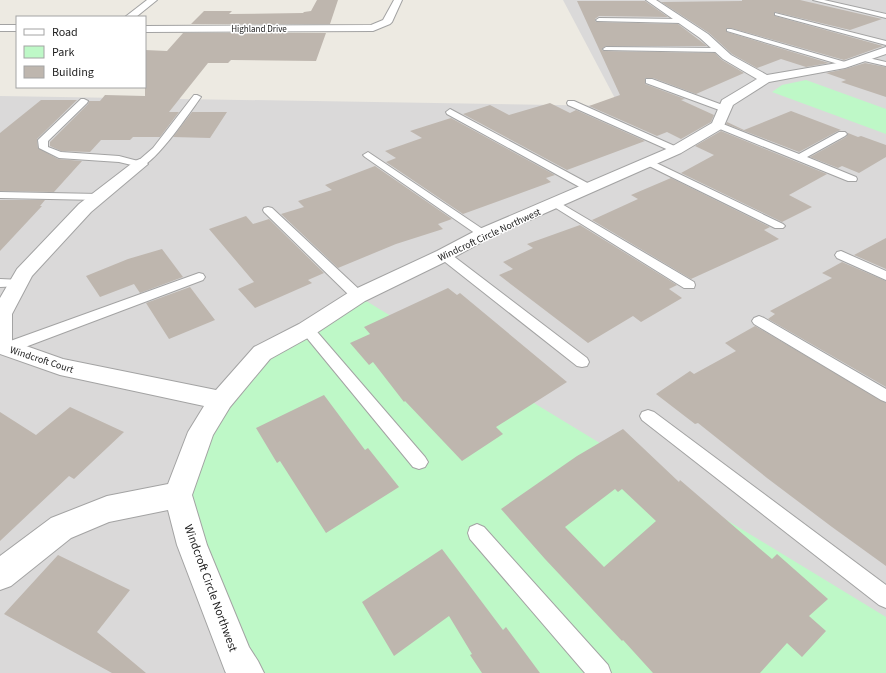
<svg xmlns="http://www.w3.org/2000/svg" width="886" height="673" viewBox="0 0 886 673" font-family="'Source Sans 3',sans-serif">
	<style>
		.residential { fill: #dad9d9 }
		.park { fill: #bef8c7 }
		.building { fill: #beb6ae; fill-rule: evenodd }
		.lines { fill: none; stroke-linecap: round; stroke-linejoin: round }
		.service-casing { stroke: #a3a3a3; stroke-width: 2 }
		.minor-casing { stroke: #a3a3a3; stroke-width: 2 }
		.service { fill: #fff; fill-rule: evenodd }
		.minor { fill: #fff; fill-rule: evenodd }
		.labels { text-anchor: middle; stroke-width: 3; stroke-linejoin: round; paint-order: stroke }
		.far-street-label { font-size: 9px; fill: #1c1c1c; stroke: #fff }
		.street-label { font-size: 10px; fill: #1c1c1c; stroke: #fff }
		.near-street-label { font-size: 12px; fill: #1c1c1c; stroke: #fff }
	</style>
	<rect width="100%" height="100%" fill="#edeae2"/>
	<path class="residential" d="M563,0H886V673H0V96L619,106Z"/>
	<path class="park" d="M806,80L886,109V134L772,92L782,85Z
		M358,296L886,617V673H252L178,495L221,400L306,329Z"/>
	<path class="building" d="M317,0H338L330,24H191L204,11H232L229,14L303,13L304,12L311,11Z
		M742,0H800L882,19L850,30L775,12L774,13L775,16L883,46L844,60L731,28H726L727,32L829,63L806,67L781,59L757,68L732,54L709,33L661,2L742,1Z
		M577,1H645L668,17L599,16L595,19V21L597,22L678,24L707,46H606L602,49L603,51L715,53L722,60L744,73L696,94L653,78H645V84L685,99L681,100L714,115L711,122L681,139L667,132L657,136L589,106L620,95Z
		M183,33H326L316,61L231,60L228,63H208L169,112H179L160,137H133L130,140H101L90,152L61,151L50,146V142L88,104L89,101H100L105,95L145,96V50L167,51Z
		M865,63L886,67V97L841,82L846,80L826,73L845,69Z
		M41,100H77L37,139L38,148L58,159L82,161L54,192L0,191V133Z
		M550,103L570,113L576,110L645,141L567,170L463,114L490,105L509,115Z
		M791,111L841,130L838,131L799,152L726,124L727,122L744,130Z
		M192,112H227L210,138L173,137Z
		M451,118L555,175L546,178L551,182L463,214L386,162L396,158L385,151L422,138L410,131Z
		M721,131L827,174L789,195L812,207L782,222L681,173L714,155L695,146Z
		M848,133L858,137L861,136L886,145V157L859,173L842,166L838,168L810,157L846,137Z
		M375,166L452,219L438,224L443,229L396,244L338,268L281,214L304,207L298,201L332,190L325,185Z
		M671,178L770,227L764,230L779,239L691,279L592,220L638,199L631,195Z
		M0,200H45L40,206H42L0,251Z
		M246,216L253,224L269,219L324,273L308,280L312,283L255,308L238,289L254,282L209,229Z
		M580,225L677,285L669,289L682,298L641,322L633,316L588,343L499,275L513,269L503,262L533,248L527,244Z
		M886,238V269L854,255Z
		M162,249L183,277L140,293L134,284L100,297L86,276L128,259Z
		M842,262L886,281V387L768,319L775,314L770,311L832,278L822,273Z
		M190,287L215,320L169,339L146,303Z
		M448,288L457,295L460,293L567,382L496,427L503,434L462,461L405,401L404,402L373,362L369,365L350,343L370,334L364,327Z
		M755,326L886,403V566L832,527L767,478L698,423L695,424L656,394L690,371L694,374L736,351L725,343Z
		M324,395L365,450L368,448L399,487L326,533L280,461L277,463L256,428Z
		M70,407L124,432L74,479L69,476L0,541V412L36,435Z
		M623,429L679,482L680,480L772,559L777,554L828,599L809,616L826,631L802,657L787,643L760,673H653L623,640L622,641L545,559L501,509L577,456ZM615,489L618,492L622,489L656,521L604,567L565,527Z
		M442,549L503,630L506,627L540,673H482L470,655L472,654L449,616L394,656L362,602Z
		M58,555L130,590L97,632L146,673H112L4,614Z"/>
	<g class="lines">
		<g class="service-casing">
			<path id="service" d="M813,0H824L886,14V18Z
				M775,13L886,41V45L775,15Z
				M599,18L681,19L684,21L681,23L597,21L596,20Z
				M727,29H731L852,64L851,66H845L727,31Z
				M606,47L718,48L721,50L718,52L604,50L603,49Z
				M860,56L886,62V66L860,60Z
				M646,79H652L728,107L729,109L725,112L722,111L646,83Z
				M194,95H197L201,97C190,112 156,163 140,167L119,162L59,158L39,148L38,140L40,138L81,99H84L88,101L87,103L48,141V147L61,152L119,156L138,161L153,148Z
				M568,101H574L679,148L681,150L676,153L673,152L568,105L567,103Z
				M450,109L593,186L594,188L589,191L585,190L447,114L446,112Z
				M718,122L799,154L839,132H845L847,134L845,136L807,157L856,177L857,179L856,181H848L715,127L714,125Z
				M368,152L487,232L489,234L487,236H479L365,157L363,155Z
				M648,159L783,224L785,226L783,228H775L645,164L643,162L645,160Z
				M0,192L99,194L104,197L99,200L0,198Z
				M555,200L694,282L695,285L694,288H684L551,205L550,203L551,201Z
				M268,207L272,208L363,293L365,296L363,299L358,300L353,299L264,212L263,210L264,208Z
				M444,251L448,252L587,358L589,362L587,366L582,367L577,366L440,258L438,255L440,252Z
				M841,251L886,271V280L837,258L835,255L837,252Z
				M199,273L203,274L205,277L203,280L12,352L7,353L2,352L0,348L2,344Z
				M0,279L22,280L24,283L22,286L0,287Z
				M759,316L764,318L886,389V402L881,400L754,324L752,321L754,318Z
				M307,324L312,326L425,457L428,462L425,467L419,469L413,467L302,332L300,329L302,326Z
				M648,410L654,412L886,585V608L879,605L642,420L640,416L642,412Z
				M477,524L484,527L608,665L611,673H585L470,539L468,533L470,527Z"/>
		</g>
		<g class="minor-casing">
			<path id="minor" d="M147,0H157L136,17H125Z
				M394,0H402L392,22L390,24L373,31L145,32V26L371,25L383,20Z
				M646,0H656L708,34L731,55L767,75L843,62L886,47V54L845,68L769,82L733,105L723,128L681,153L489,238L451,259L365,301L315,334L270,359L230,407L213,435L192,495L207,545L249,647L258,661L264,673H226L225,671L177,545L168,510L109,522L71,538L11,586L0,590V556L51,518L107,496L168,484L188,432L204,406L60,375L0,354V298L17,269L79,204L135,161L140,159L145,161L148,164L91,212L32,276L12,314V341L63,359L216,390L254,347L299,324L351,291L437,251L477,230L671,147L712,123L722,100L757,79L723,59L700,38Z
				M0,25H17V31H0Z"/>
		</g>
		<use href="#service" class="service"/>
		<use href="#minor" class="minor"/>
	</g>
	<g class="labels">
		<g class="far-street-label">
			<text x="259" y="32">Highland Drive</text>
		</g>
		<g class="street-label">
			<text transform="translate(489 234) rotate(-25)" y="4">Windcroft Circle Northwest</text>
			<text transform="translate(42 359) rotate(18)" y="4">Windcroft Court</text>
		</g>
		<g class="near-street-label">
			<text transform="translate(211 588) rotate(70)" y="4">Windcroft Circle Northwest</text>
		</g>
	</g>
	<rect x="16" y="16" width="130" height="72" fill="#ffffff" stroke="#a4a4a4"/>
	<rect x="24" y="29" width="20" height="6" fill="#ffffff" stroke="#a4a4a4"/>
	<text x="52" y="36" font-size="12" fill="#1c1c1c">Road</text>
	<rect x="24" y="46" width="20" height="12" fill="#bef8c7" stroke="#a4a4a4"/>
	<text x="52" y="56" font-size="12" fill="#1c1c1c">Park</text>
	<rect x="24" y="66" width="20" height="12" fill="#beb6ae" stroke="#a4a4a4"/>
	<text x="52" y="76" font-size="12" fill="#1c1c1c">Building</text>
</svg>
